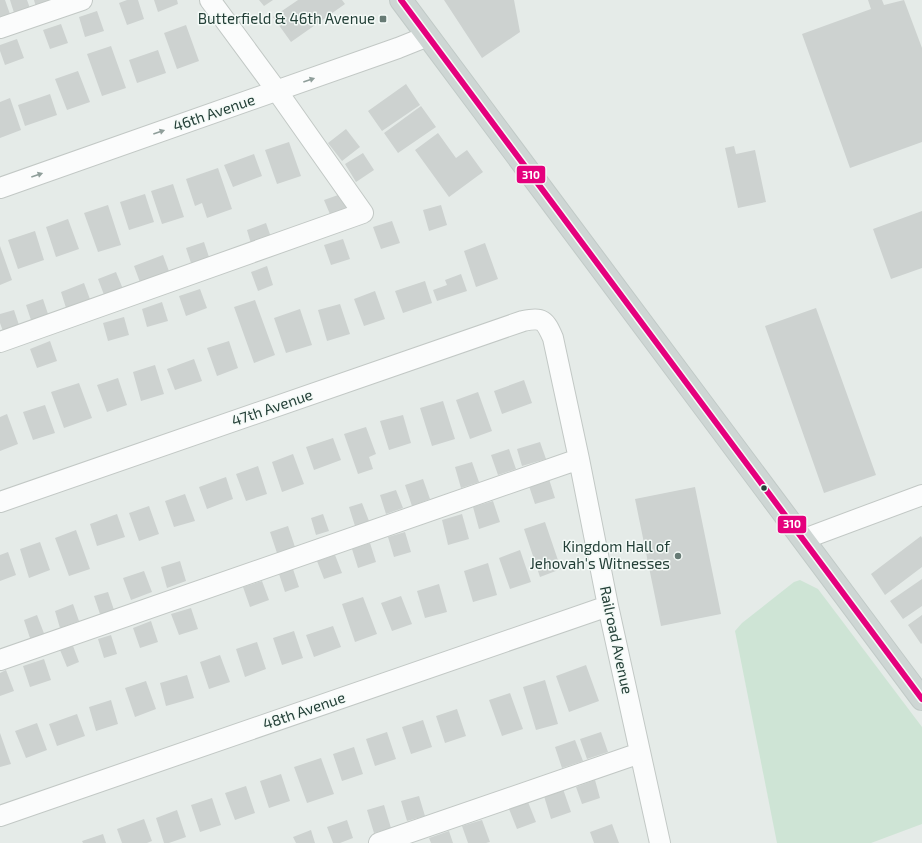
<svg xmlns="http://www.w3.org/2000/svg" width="922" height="843" viewBox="0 0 922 843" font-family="'Exo 2',sans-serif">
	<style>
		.green { fill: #cee4d5 }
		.building { fill: #cdd2d0 }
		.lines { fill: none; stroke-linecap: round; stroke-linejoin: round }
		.minor-casing { stroke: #c2c8c5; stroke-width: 22 }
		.major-casing { stroke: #c1cac7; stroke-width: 24 }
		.minor { stroke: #fbfcfc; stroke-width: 20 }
		.major { stroke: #ced6d4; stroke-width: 22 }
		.bus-1-casing { stroke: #f4faf7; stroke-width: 9 }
		.bus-1 { stroke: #e5007d; stroke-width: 6 }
		.oneway { fill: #8f9e9a }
		.poi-dot { fill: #677b75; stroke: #f4faf7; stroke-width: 1.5 }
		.bus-dot { fill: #233f37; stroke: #f4faf7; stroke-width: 1.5 }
		.labels { text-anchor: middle; stroke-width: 3; stroke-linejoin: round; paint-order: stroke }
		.poi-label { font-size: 15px; fill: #233f37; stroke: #f4faf7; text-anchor: end }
		.street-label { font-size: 15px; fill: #233f37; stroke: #f4faf7 }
		.line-badge { stroke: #f4faf7; stroke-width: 1.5 }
		.badge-label { font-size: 11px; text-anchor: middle; font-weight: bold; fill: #fff }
	</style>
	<rect width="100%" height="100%" fill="#e5ebe8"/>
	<path class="green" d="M800,580L818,589L922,727V824L871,843H777L735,631L742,623L794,582Z"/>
	<path class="building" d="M0,0H5L11,17L0,21Z
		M10,0H27L31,11L15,16Z
		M34,0H51L36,7Z
		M127,0H138L144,19L127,25L119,3Z
		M154,0H177L178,4L158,12Z
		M259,0H273L264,6Z
		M298,0H342L345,4L291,42L273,17Z
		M444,0H514L520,32L482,58Z
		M868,0H882L884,5L904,0L922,48V142L850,168L802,34L871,9Z
		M97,11L104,31L85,37L79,17Z
		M61,24L68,43L50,49L43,30Z
		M186,25L199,61L177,69L164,33Z
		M17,39L24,58L5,65L0,51V45Z
		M111,46L126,88L102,96L87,54Z
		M158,50L166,73L137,83L129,60Z
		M78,71L90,102L67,110L55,79Z
		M406,84L420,105L382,131L368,111Z
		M50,94L57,115L25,126L18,105Z
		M10,98L21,130L0,138V102Z
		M421,106L436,127L398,153L384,133Z
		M346,129L360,147L342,161L328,143Z
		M438,133L456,158L467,150L483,172L449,197L415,150Z
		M289,142L301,176L277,184L265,150Z
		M734,146L736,154L755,150L766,202L738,208L725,148Z
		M363,153L374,170L356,182L345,164Z
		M254,154L262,176L233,187L224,165Z
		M218,168L232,209L207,218L202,203L195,206L186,179Z
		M173,184L184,217L162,224L151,191Z
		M145,194L154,222L129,230L120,202Z
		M341,194L348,213L332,219L324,200Z
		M108,205L121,245L98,252L84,213Z
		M441,205L447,225L429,231L423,210Z
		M922,211V268L891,279L873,229Z
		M68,219L79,249L56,257L46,227Z
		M392,221L400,243L381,249L373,227Z
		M266,223L272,240L252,247L247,230Z
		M35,231L44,260L18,269L8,240Z
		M343,239L350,259L331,265L324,245Z
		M204,242L211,263L193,269L186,248Z
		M485,243L498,279L476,287L464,251Z
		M0,246L12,280L0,285Z
		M163,255L170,274L141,285L134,266Z
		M267,266L273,285L258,291L251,272Z
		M116,272L125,294L106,300L98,279Z
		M461,274L467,291L437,301L433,290L447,285L445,280Z
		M425,281L432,303L403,313L395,291Z
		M84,283L91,302L67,311L61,292Z
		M200,289L207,308L186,316L179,296Z
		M375,291L385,319L364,326L354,299Z
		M43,299L49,317L32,323L26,305Z
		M255,300L275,355L254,363L234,307Z
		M162,302L168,321L147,327L142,309Z
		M340,304L350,334L327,341L318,310Z
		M816,308L876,475L824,493L765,326Z
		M300,309L312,345L286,353L274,318Z
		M14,310L20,328L4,334L0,323V314Z
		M124,317L129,335L108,341L103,323Z
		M50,341L57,361L37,368L30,349Z
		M229,341L238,368L217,376L207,348Z
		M194,359L202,381L175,390L167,369Z
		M155,365L164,394L141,401L133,372Z
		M118,378L127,405L107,412L97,385Z
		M524,380L532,403L502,414L494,391Z
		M79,383L92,418L64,428L51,392Z
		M478,392L492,431L470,439L456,400Z
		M443,401L455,439L432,446L420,408Z
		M45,405L55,433L33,440L23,412Z
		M7,414L18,444L0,451V417Z
		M403,415L411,443L389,450L380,421Z
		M366,427L376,454L369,457L373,469L358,474L344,434Z
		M333,438L341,460L314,470L306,447Z
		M540,442L546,459L522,466L517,449Z
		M509,449L516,469L498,475L491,455Z
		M293,454L304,484L282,492L272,462Z
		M472,462L479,482L461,488L455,467Z
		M258,466L267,494L246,501L236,474Z
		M226,477L233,499L207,509L199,487Z
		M423,479L430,499L412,506L405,485Z
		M549,479L555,498L535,504L529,486Z
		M695,487L721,614L661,626L635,499Z
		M396,490L403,508L386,514L380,495Z
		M185,494L195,521L174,527L165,501Z
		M493,501L500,522L479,529L473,507Z
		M362,503L369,521L355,526L349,507Z
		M149,506L159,534L139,541L129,513Z
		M117,514L125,537L97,546L90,524Z
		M323,514L329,531L316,535L311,518Z
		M462,514L469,539L448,545L442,520Z
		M545,522L561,569L540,577L524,529Z
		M288,526L295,547L277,553L270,532Z
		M76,530L90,569L69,576L55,538Z
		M405,532L411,552L394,557L388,537Z
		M921,536L922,538V567L885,595L871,574Z
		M40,542L50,570L29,578L20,549Z
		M370,543L376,562L358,568L352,549Z
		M520,550L531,582L510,589L499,558Z
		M8,552L16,575L0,581V555Z
		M335,555L342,573L324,579L317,561Z
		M180,561L186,581L167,588L161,567Z
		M488,563L497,595L473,602L464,571Z
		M293,569L299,587L285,592L279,574Z
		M144,571L152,592L131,600L123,578Z
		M922,579V606L903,619L890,601Z
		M262,581L269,600L250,607L243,587Z
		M439,584L447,612L425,618L417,591Z
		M108,592L114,610L100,614L94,596Z
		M401,596L412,624L392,631L381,603Z
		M363,597L377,634L355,642L342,604Z
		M73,604L79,621L60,628L55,611Z
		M191,608L198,629L179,635L171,614Z
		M37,615L45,636L31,641L24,620Z
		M922,615V643L921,644L908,625Z
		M151,621L158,642L140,648L133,628Z
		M333,626L341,647L314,657L306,635Z
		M294,631L303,658L282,665L273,638Z
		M111,635L117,654L104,658L98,639Z
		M257,642L266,669L245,677L236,649Z
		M73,646L79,662L67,667L60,650Z
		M220,655L230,682L209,689L200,662Z
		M44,659L51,680L30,687L23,666Z
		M586,665L599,701L569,712L556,676Z
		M6,670L14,691L0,696V673Z
		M187,675L194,698L166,706L160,683Z
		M545,680L558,724L536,730L523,687Z
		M146,681L156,709L135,717L125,688Z
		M510,693L523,729L502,736L489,700Z
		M111,700L118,724L96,731L89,707Z
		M457,709L466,736L445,743L436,716Z
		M77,714L85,736L57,746L49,724Z
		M423,720L432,747L411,754L402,727Z
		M37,723L47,750L26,758L15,731Z
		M387,732L396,759L375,766L366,739Z
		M601,732L608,752L587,759L580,739Z
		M0,733L11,764L0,767Z
		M575,740L583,761L562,768L555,747Z
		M354,747L363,774L342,781L333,754Z
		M321,758L334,794L307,803L294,767Z
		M281,774L290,801L269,808L260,781Z
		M595,780L600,798L582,804L576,787Z
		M246,786L255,813L235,820L225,793Z
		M563,789L571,812L551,819L544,796Z
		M419,796L425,816L407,821L401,801Z
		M212,798L221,825L200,832L191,805Z
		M528,802L536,822L517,829L509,809Z
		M384,805L391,828L374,833L367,810Z
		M177,810L186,837L169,843H164L156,818Z
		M144,819L152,841L147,843H122L117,829Z
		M347,820L353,838L340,843H333L327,827Z
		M482,820L490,842L486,843H468L462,826Z
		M612,824L619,843H594L590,832Z
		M311,830L315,843H296L293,837Z
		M449,831L453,843H431L429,838Z
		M103,834L106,843H83L82,841Z"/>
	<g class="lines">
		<g class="minor-casing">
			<path id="minor" d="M0,28L82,0
				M0,188L398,48L428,36
				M0,342L363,213L277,91L210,0
				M0,502L523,321C543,317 545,320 553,338L579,459L608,606L660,843
				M804,539L922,495
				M0,660L579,459
				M0,816L608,606
				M379,843L640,753"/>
		</g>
		<g class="major-casing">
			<path id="major" d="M401,0L922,699"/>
		</g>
		<use href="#minor" class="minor"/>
		<use href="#major" class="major"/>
		<g class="bus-1-casing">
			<path id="bus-1" d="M401,0L922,699"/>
		</g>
		<use href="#bus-1" class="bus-1"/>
	</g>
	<defs><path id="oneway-solid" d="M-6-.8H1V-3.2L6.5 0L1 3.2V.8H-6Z"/></defs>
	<g class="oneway">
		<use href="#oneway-solid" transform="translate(309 80) rotate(-19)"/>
		<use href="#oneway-solid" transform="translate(159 132) rotate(-19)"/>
		<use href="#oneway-solid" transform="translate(37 175) rotate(-19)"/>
	</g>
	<g class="poi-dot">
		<rect x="379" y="15" width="8" height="8" rx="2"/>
		<circle cx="678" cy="556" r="4"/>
	</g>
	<circle class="bus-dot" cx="764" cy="488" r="3.5"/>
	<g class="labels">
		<g class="poi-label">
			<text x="375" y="24">Butterfield &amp; 46th Avenue</text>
			<text x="670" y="552">Kingdom Hall of<tspan x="670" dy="17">Jehovah's Witnesses</tspan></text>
		</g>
		<g class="street-label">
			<text transform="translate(214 113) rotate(-19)" y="5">46th Avenue</text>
			<text transform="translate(272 408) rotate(-19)" y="5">47th Avenue</text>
			<text transform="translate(616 640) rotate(78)" y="5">Railroad Avenue</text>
			<text transform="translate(304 711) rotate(-19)" y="5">48th Avenue</text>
		</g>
	</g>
	<g class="line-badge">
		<rect x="516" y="165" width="30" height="19" rx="4" fill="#e5007d"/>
		<rect x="777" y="515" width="30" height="19" rx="4" fill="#e5007d"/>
	</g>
	<g class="badge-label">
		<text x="531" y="179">310</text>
		<text x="792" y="528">310</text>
	</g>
</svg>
